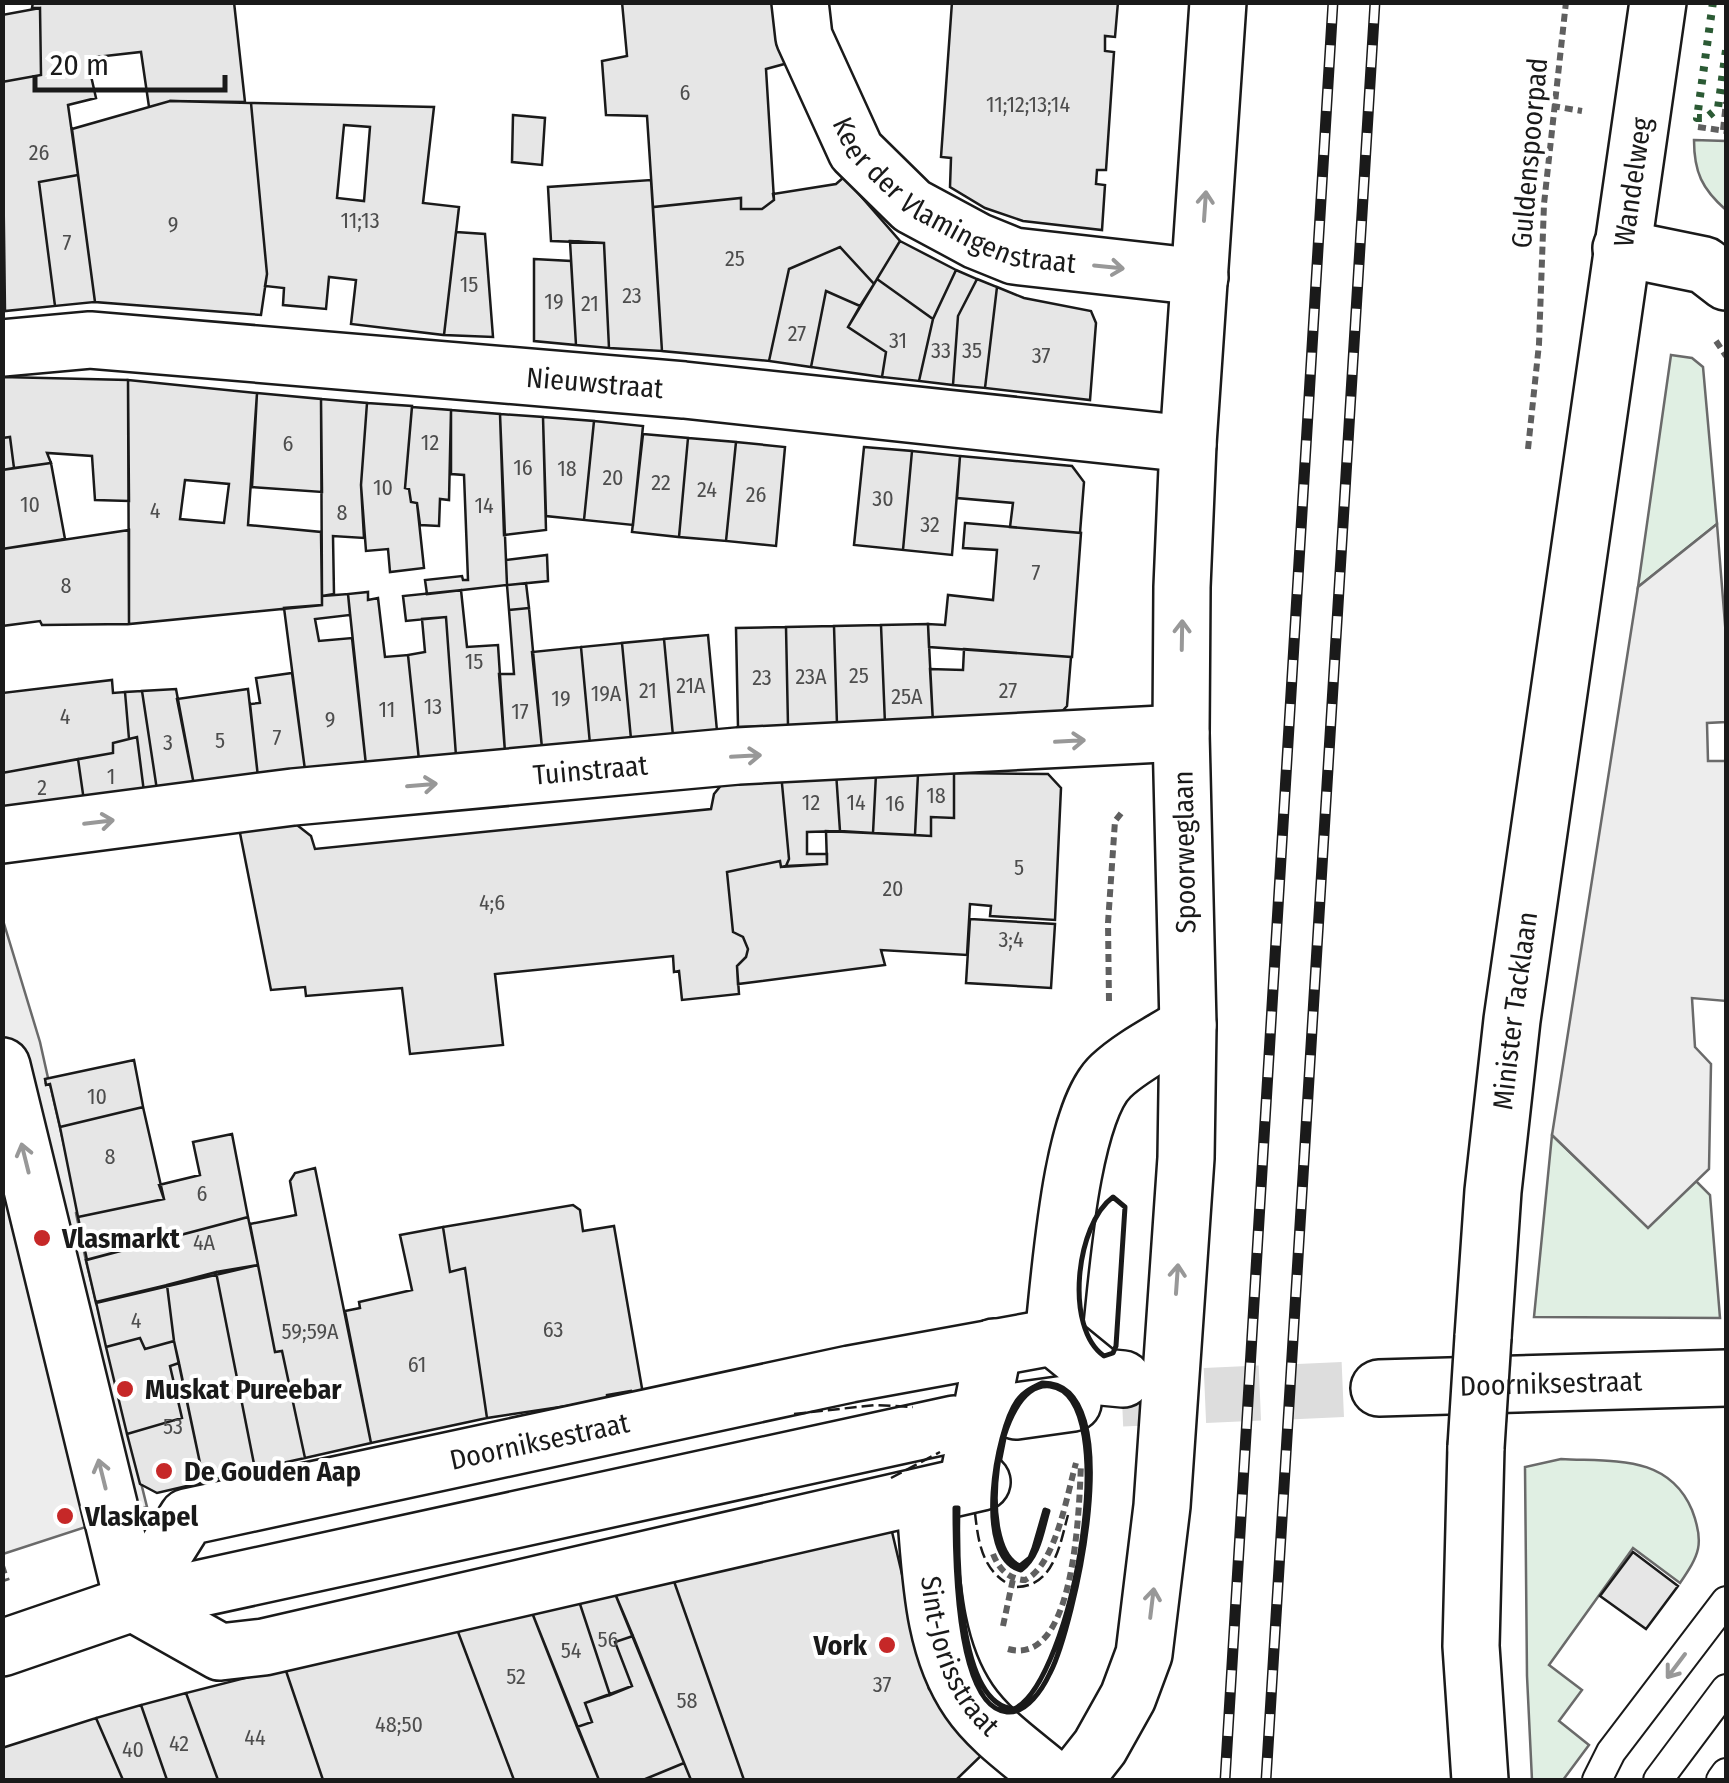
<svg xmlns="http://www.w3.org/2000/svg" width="1729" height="1783" viewBox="0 0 1729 1783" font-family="'Fira Sans Condensed',sans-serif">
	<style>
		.green { fill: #e0efe3; stroke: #6a6a6a; stroke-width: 2.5 }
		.parking { fill: #ededed; stroke: #6a6a6a; stroke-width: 2.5 }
		.building { fill: #e6e6e6; stroke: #1a1a1a; stroke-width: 2.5; fill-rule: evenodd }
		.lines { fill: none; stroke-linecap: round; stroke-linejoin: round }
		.secondary-tunnel { stroke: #ddd; stroke-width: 55; stroke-dasharray: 55 28; stroke-linecap: butt }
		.lane-casing { stroke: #1a1a1a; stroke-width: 32 }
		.street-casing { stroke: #1a1a1a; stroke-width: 60 }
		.secondary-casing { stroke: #1a1a1a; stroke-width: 60 }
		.primary-casing { stroke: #1a1a1a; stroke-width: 60 }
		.path { stroke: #5f5f5f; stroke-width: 6; stroke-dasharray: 8 5; stroke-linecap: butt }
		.lane { stroke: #fff; stroke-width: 28 }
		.street { stroke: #fff; stroke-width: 55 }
		.secondary { stroke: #fff; stroke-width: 55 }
		.primary { stroke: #fff; stroke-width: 55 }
		.rail-casing { stroke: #1a1a1a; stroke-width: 11 }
		.rail { stroke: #fff; stroke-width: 8; stroke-dasharray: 22; stroke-linecap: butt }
		.primary-bridge-casing { stroke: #1a1a1a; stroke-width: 60; stroke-linecap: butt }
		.primary-bridge { stroke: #fff; stroke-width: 55 }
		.hedge { stroke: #2b5a34; stroke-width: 8; stroke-dasharray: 5 8; stroke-linecap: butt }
		.fence { stroke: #1a1a1a; stroke-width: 2.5; stroke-dasharray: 12 5; stroke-linecap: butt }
		.wall { stroke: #1a1a1a; stroke-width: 5 }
		.oneway { stroke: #989898 }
		.poi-dot { fill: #c62828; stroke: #fff; stroke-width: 4 }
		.labels { text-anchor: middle; stroke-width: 8; stroke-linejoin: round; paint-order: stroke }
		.number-label { font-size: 22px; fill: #4d4d4d }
		.street-label { font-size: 28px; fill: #1a1a1a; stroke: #fff }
		.poi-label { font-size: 28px; font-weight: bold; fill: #1a1a1a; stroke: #fff; text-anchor: start }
	</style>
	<rect width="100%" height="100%" fill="#fff"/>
	<path class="green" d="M1694,140L1726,141V210C1702,189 1694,172 1694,140Z
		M1671,355L1692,358L1703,367L1717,524L1638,587Z
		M1552,1135L1648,1227L1696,1181L1710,1195L1720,1318L1534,1317Z
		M1561,1459C1613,1462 1668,1454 1692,1510C1705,1544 1699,1555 1680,1583L1633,1548L1549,1665L1582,1690L1559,1721L1589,1745L1563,1780H1532L1527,1676L1525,1467Z"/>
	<path class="parking" d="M1717,524L1726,637V722L1707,723L1708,761H1726V1001L1692,998L1695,1047L1711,1064L1709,1169L1648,1228L1552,1135L1638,587Z
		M2,917L40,1042L48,1078L46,1083L50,1084L79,1211L76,1213L86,1261L147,1507L3,1554Z"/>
	<path class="building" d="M33,2H234L245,102L170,101L149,107L141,52L87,58L96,98L68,105L78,175L39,182L55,306L5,311L2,82L41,75L40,8H32Z
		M622,2H776L788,63L766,69L774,200L762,209H741V198L653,207L647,116L606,115L602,61L627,56Z
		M952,2H1118L1115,37L1105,36V51L1114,52L1106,170H1097L1096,184L1105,185L1102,230L1023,221L985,208L950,187L951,158L941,157Z
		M40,8L41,75L2,82V15Z
		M170,101L251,103L267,274L261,315L95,302L72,129Z
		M251,103L434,107L423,203L459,207L444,335L351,324L356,280L329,277L326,309L283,305L284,288L265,286L267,274ZM344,125L370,127L364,201L337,198Z
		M513,115L545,118L542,165L512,162Z
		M78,175L95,302L55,306L39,182Z
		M844,177L900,241L874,284L840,247L789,269L769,361L662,351L653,207L741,198V209H762L774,200L773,194L836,184Z
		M651,180L662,351L609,348L604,243L551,241L548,187Z
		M456,232L485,234L493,337L444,335Z
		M570,241L604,243L609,348L576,345Z
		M900,241L956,270L933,319L877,279Z
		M840,247L874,284L860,306L826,291L811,367L769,361L789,269Z
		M534,259L571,261L576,345L534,341Z
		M956,270L977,279L958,316L953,385L919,381L933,319Z
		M877,279L933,319L919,381L882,377L886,352L848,327Z
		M977,279L997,287L985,388L953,385L958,316Z
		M997,287L1024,298L1091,311L1096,323L1090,400L985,388Z
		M826,291L860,306L848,327L886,352L882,377L811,367Z
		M2,377L128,380L129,501L95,500L92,456L47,453L51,463L14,468L10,437L2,438Z
		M128,380L257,393L248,525L321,532L322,605L129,624ZM185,480L229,484L224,523L180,519Z
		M257,393L321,399L322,492L252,487Z
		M321,399L367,403L361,485L364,538L333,536L334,594L322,596Z
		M367,403L412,406L405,488L409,489L411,502L417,503L424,568L390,572L388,549L366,551L361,485Z
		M412,407L451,410L449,500L440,499L439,526L420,525L417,503L411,502L409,489L405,488Z
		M451,410L500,414L507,585L427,594L425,580L462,576L463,580H468L464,475L451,474Z
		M500,414L543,417L546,530L504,535Z
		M543,417L594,421L584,520L546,516Z
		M594,421L643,426L633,525L584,520Z
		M643,434L688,438L679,537L632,532Z
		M10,437L14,468L2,470V438Z
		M688,438L736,442L726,541L679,537Z
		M736,442L785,447L776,546L726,541Z
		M864,447L912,451L903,550L854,545Z
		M912,451L960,456L952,555L903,550Z
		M960,456L1072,466L1084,482L1080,533L1010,527L1013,503L957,498Z
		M51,463L65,539L2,549V470Z
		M965,523L1081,533L1072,657L929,647L928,624L945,625L948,595L993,600L997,550L963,548Z
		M129,530V624L42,625L40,621L2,626V549Z
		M547,555L548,581L507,585L506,560Z
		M526,583L529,608L509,610L507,585Z
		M461,590L467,647L498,645L505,752L456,756L446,617L406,621L403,596Z
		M368,592V600L378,598L385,657L408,655L419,760L366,765L348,594Z
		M348,594L350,615L315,619L319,641L352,638L366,765L305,770L284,608L322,605V596Z
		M529,608L542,748L505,752L499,674H514L509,610Z
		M446,617L456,756L419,760L408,655L425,652L422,619Z
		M928,624L933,723L885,724L881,625Z
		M881,625L885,724L837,725L834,626Z
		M834,626L837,725L788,726L786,627Z
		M786,627L788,726L738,727L736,628Z
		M708,635L717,731L673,736L664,639Z
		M664,639L673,736L631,739L622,643Z
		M622,643L631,739L590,744L581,647Z
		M581,647L590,744L542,748L532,652Z
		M964,649L1071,657L1067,706L1054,720L933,723L930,669L963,670Z
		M292,673L305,770L258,777L250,704L260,703L256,678Z
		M112,680L113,693L125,692L129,739L113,743V753L2,773V693Z
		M176,689L194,785L157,790L142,691Z
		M248,689L258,777L194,785L177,699Z
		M142,691L157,790L144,792L137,737L129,739L125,692Z
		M137,737L144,792L84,801L78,759L113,753V743Z
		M78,759L84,801L2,814V773Z
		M836,772L840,831L807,832V854H827V864L786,866L789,859L781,773Z
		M836,772L876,774L873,833L840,831Z
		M781,773L789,859L786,866L781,867L780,861L727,872L733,932L743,937L748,949L746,957L737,966L739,994L682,1000L679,971L674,972L673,956L495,974L503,1045L410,1054L402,988L306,996L305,987L271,990L239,828L297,825L311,836L315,849L711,809L714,794L723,783Z
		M954,773L1048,774L1061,788L1055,920L990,916L991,906L970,904L967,955L881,950L885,965L738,984L737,966L746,957L748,949L743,937L733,932L727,872L780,861L781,867L827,864L826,831L931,836V817L954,818Z
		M954,773V818L931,817V836L915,835L918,774Z
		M876,774H918L915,835L873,833Z
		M970,919L1055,924L1051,988L966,983Z
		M134,1060L143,1107L60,1127L50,1084L46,1085L45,1079Z
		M143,1107L164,1199L78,1217L60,1127Z
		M232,1134L248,1217L87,1260L78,1217L164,1199L159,1185L200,1175L193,1142Z
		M315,1168L371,1443L305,1458L282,1351L275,1352L250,1224L296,1215L290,1181L295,1173Z
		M573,1205L580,1210L583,1231L614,1226L643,1394L633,1396L631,1391L607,1395V1400L487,1418L465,1268L450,1272L443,1227Z
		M248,1217L258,1265L96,1303L86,1260Z
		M443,1227L450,1272L465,1268L487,1418L371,1443L345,1311L360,1308L359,1302L412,1290L400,1235Z
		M258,1265L275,1352L282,1351L305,1458L255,1469L216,1272Z
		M216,1272L255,1469L204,1482L174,1341L167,1285Z
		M167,1285L174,1341L145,1349L140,1338L106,1347L96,1302Z
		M140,1338L145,1349L174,1341L179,1363L170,1366L182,1418L127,1434L106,1347Z
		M179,1363L204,1482L157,1493L140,1484L127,1434L182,1418L170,1366Z
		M889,1519L929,1689L987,1750L956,1780H744L670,1570Z
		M1633,1552L1678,1586L1646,1629L1600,1596Z
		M670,1570L744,1780H691L611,1584Z
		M611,1584L633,1636L615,1642L632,1686L610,1695L576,1592Z
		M576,1592L610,1695L585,1703L592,1722L577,1727L529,1605Z
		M529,1605L599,1780H514L455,1624Z
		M455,1624L514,1780H323L285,1668Z
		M633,1636L684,1763L643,1780H599L577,1727L592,1722L585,1703L632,1686L615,1642Z
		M285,1668L323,1780H218L186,1693Z
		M186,1693L218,1780H167L141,1705Z
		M141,1705L167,1780H123L96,1718Z
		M96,1718L123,1780H2V1748Z
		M684,1763L691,1780H643Z"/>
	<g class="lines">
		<path class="secondary-tunnel" d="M1122,1399L1379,1388"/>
		<g class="lane-casing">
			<path id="lane" d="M1597,1780L1611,1752L1726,1601
				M1658,1780L1726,1689
				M1721,1780L1726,1773"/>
		</g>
		<g class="street-casing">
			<g id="street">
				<path id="s1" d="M800,2L804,37L856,151L912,206L977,241L1014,256L1200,277"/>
				<path id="s2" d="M2,348L90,340L684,390L1188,444"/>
				<path id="s3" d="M2,835L293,797L738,756L1181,733"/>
				<path d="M2,1066L133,1603"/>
				<path d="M1053,1337C1060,1278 1070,1114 1111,1076C1132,1056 1163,1041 1188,1025"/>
				<path d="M967,1484L994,1347"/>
				<path id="s4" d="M924,1497C931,1563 929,1643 969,1701C990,1732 1025,1755 1054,1780"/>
				<path id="s5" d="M133,1603L187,1517L850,1374L1053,1337L1102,1377L1123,1379"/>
				<path d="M133,1603L220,1652L264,1647L982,1482"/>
			</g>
		</g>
		<g class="secondary-casing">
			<g id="secondary">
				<path id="s6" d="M1379,1388L1726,1378"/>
				<path d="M1016,1411L1073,1403"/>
				<path d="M2,1648L133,1603L954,1424"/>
				<path d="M1074,1780L1100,1747L1128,1697L1144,1654L1162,1506L1186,1158L1188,1025L1181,733L1182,587L1188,444L1218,2"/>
			</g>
		</g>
		<g class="primary-casing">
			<g id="primary">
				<path d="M1621,248L1704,265L1726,282"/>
				<path id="s7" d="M1483,1337L1493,1191L1512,1020L1658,2"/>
				<path d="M1476,1447L1471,1646L1480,1780"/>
			</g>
		</g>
		<path class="path" d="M1552,106L1582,111
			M1698,127L1726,131
			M1723,130L1726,102
			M1716,341L1726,356
			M1528,449L1539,344L1544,204L1566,2
			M1109,1001L1108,923L1115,821L1123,811
			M993,1554C999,1569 1008,1579 1025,1580C1056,1565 1067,1494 1076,1463
			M2,1566L7,1581
			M1003,1626L1013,1579
			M1008,1649C1076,1668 1079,1506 1081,1464"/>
		<use href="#lane" class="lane"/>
		<use href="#street" class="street"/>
		<use href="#secondary" class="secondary"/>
		<use href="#primary" class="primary"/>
		<g class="rail-casing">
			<path id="rail" d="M1225,1780L1333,2
				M1266,1780L1375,2"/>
		</g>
		<use href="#rail" class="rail"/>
		<g class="primary-bridge-casing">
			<path id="primary-bridge" d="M1476,1447L1483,1337"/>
		</g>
		<use href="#primary-bridge" class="primary-bridge"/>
		<path class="hedge" d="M1713,2L1697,118H1706L1718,108L1726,50"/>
		<path class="fence" d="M794,1414L875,1405L913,1407
			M891,1478L940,1452
			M975,1513C978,1539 981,1566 1005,1582
			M1017,1587C1054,1586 1060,1544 1068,1515"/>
		<path class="wall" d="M1113,1197L1125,1207L1116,1346L1113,1353L1104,1356C1064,1328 1076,1224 1113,1197Z
			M1042,1383C1132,1381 1073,1629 1050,1673C1043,1688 1027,1714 1007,1712C954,1707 955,1547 955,1508H958C957,1550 956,1705 1014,1709C1072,1682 1125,1395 1050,1386C994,1380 976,1549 1020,1566L1030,1558L1034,1548L1045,1510L1048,1511C1042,1531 1039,1557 1021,1570C973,1558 996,1431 1017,1401C1023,1392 1032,1388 1042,1383Z"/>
	</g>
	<defs><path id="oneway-shaft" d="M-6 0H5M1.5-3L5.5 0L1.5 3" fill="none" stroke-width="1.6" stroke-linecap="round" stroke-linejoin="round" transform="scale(2.5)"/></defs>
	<g class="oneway">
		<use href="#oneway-shaft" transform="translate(1205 206) rotate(-86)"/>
		<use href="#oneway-shaft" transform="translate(1109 267) rotate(6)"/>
		<use href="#oneway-shaft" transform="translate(1182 635) rotate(-89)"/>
		<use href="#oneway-shaft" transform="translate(1070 741) rotate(-3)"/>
		<use href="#oneway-shaft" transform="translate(746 756) rotate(-3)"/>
		<use href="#oneway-shaft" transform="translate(422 785) rotate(-5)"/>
		<use href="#oneway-shaft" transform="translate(99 822) rotate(-7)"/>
		<use href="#oneway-shaft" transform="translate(25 1158) rotate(-104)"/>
		<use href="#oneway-shaft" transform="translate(1177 1279) rotate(-86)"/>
		<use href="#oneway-shaft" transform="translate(102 1474) rotate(-104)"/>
		<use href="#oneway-shaft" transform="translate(1152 1603) rotate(-83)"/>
		<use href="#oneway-shaft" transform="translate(1676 1666) rotate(127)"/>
	</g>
	<g class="poi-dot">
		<circle cx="42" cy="1238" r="10"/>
		<circle cx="125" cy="1389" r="10"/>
		<circle cx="164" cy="1471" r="10"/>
		<circle cx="65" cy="1516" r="10"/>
		<circle cx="887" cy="1645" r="10"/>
	</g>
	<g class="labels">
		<g class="number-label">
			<text x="685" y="100">6</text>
			<text x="1028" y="112">11;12;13;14</text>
			<text x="39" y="160">26</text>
			<text x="360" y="228">11;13</text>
			<text x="173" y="232">9</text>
			<text x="67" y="250">7</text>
			<text x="735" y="266">25</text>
			<text x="469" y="292">15</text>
			<text x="632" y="303">23</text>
			<text x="554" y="309">19</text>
			<text x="590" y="311">21</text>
			<text x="797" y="341">27</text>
			<text x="898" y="348">31</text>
			<text x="941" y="358">33</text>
			<text x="972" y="358">35</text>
			<text x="1041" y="363">37</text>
			<text x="430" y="450">12</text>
			<text x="288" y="451">6</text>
			<text x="523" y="475">16</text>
			<text x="567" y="476">18</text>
			<text x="613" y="485">20</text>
			<text x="661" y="490">22</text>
			<text x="383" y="495">10</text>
			<text x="707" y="497">24</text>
			<text x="756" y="502">26</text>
			<text x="883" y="506">30</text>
			<text x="30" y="512">10</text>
			<text x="484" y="513">14</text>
			<text x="155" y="518">4</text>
			<text x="342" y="520">8</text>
			<text x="930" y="532">32</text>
			<text x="1036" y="580">7</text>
			<text x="66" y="593">8</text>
			<text x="474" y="669">15</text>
			<text x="859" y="683">25</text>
			<text x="811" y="684">23A</text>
			<text x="762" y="685">23</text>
			<text x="691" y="693">21A</text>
			<text x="648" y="698">21</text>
			<text x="1008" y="698">27</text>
			<text x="606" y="701">19A</text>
			<text x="907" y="704">25A</text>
			<text x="561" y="706">19</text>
			<text x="433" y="714">13</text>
			<text x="387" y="717">11</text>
			<text x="520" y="719">17</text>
			<text x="65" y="724">4</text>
			<text x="330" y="727">9</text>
			<text x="277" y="745">7</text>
			<text x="220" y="748">5</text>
			<text x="168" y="750">3</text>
			<text x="111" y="784">1</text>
			<text x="42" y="795">2</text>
			<text x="936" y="803">18</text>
			<text x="811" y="810">12</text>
			<text x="856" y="810">14</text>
			<text x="895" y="811">16</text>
			<text x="1019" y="875">5</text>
			<text x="893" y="896">20</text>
			<text x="492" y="910">4;6</text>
			<text x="1011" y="947">3;4</text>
			<text x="97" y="1104">10</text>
			<text x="110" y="1164">8</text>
			<text x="202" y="1201">6</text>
			<text x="204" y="1250">4A</text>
			<text x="136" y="1328">4</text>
			<text x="553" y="1337">63</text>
			<text x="310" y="1339">59;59A</text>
			<text x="417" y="1372">61</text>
			<text x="173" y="1434">53</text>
			<text x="608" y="1647">56</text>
			<text x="571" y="1658">54</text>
			<text x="516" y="1684">52</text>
			<text x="882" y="1692">37</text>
			<text x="687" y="1708">58</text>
			<text x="399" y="1732">48;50</text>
			<text x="255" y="1745">44</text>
			<text x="179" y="1751">42</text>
			<text x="133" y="1757">40</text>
		</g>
		<g class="street-label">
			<text transform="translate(1529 153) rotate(-85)" y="10">Guldenspoorpad</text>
			<text dy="10" stroke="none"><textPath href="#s7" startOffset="1165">Wandelweg</textPath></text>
			<text dy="10" stroke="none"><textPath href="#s1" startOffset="270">Keer der Vlamingenstraat</textPath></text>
			<text dy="10" stroke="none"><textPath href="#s2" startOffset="595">Nieuwstraat</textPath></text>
			<text dy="10" stroke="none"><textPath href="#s3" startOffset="592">Tuinstraat</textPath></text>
			<text transform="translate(1184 852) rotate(-91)" y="10">Spoorweglaan</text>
			<text dy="10" stroke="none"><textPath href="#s7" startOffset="328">Minister Tacklaan</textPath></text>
			<text dy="10" stroke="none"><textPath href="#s6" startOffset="172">Doorniksestraat</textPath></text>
			<text dy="10" stroke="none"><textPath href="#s5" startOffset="462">Doorniksestraat</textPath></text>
			<text dy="10" stroke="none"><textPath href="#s4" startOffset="165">Sint-Jorisstraat</textPath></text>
		</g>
		<g class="poi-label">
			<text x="62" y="1248">Vlasmarkt</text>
			<text x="145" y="1399">Muskat Pureebar</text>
			<text x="184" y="1481">De Gouden Aap</text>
			<text x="85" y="1526">Vlaskapel</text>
			<text x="867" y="1655" text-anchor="end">Vork</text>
		</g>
	</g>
	<rect width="1729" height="1783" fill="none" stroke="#1a1a1a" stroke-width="10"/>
	<path d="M35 75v15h190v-15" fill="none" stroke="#1a1a1a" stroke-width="5"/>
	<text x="50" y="75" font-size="30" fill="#1a1a1a" stroke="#ffffff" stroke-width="8" paint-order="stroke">20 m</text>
</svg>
